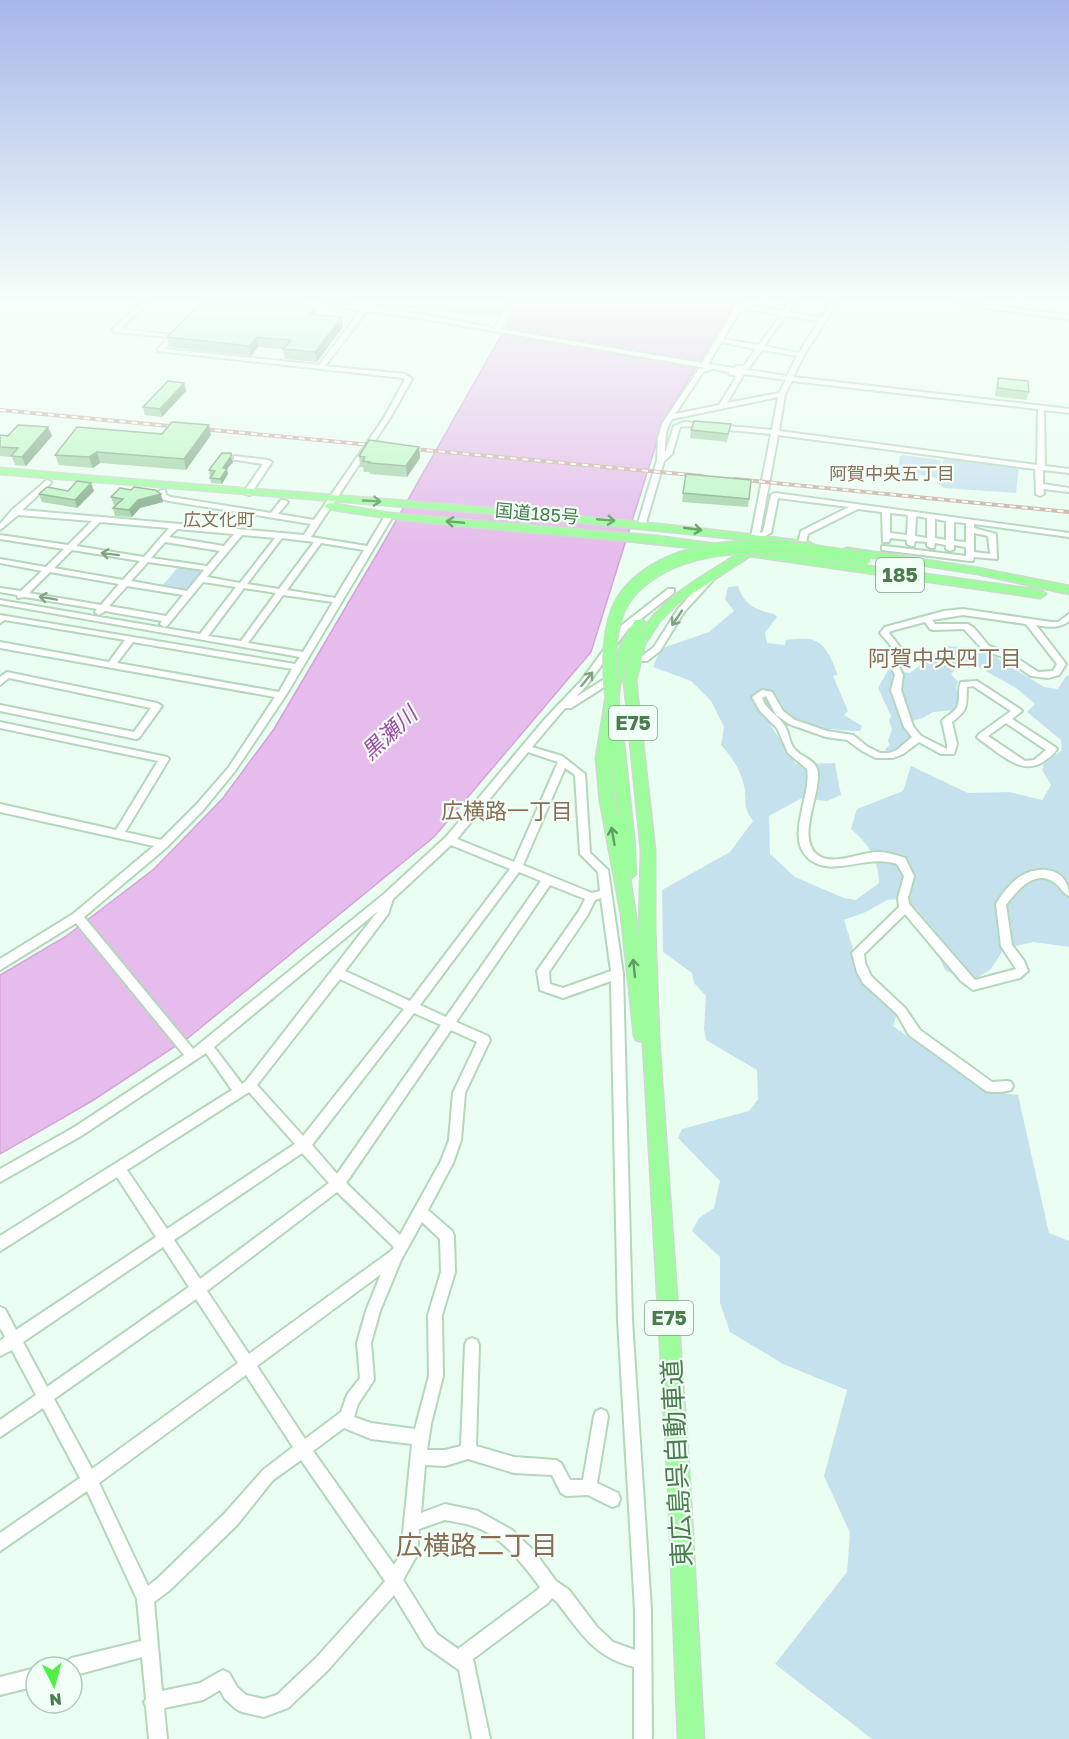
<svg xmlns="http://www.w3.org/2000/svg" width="1069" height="1739" viewBox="0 0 1069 1739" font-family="'Golos Text','Noto Sans JP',sans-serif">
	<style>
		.green { fill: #c6e1ee }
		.water { fill: #e5bceb; stroke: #d7a1dd; stroke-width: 1.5 }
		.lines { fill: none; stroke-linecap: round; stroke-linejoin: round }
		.minor-casing { stroke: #b3d7ba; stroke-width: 4 }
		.highway-casing { stroke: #ccdacd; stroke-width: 3 }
		.minor { fill: #fff; fill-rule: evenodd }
		.highway { fill: #9dfd9d; fill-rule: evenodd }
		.rail-casing { stroke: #cbb0a5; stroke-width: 4 }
		.rail { stroke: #f2fff7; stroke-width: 2; stroke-dasharray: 6; stroke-linecap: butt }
		.highway-bridge-casing { stroke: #ccdacd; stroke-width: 15; stroke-linecap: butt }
		.highway-bridge { stroke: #9dfd9d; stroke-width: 13 }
		.wall { fill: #a4d4aa }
		.shaded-wall { fill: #86ac8b }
		.building { fill: #bff6c6; stroke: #86ac8b; stroke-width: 1.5 }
		.oneway { stroke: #5f9c62 }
		.oneway2 { stroke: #80a383 }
		.labels { text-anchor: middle; stroke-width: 4.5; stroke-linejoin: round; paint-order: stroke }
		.far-neighbourhood-label { font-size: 18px; fill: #8a6d59; stroke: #f2fff7 }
		.far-street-label { font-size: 18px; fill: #4a7c4e; stroke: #f2fff7 }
		.shield { fill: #f2fff7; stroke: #7ca381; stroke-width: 1.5 }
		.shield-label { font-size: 20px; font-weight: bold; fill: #4a7c4e }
		.neighbourhood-label { font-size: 22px; fill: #8a6d59; stroke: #f2fff7 }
		.water-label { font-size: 22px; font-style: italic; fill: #9f49a8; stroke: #f2fff7 }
		.near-street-label { font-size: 26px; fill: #4a7c4e; stroke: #f2fff7 }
		.near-neighbourhood-label { font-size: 27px; fill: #8a6d59; stroke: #f2fff7 }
	</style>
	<rect width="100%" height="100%" fill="#eafef1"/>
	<path class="green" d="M364,304H507L499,317Z
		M903,455L941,460L937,478L898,471L900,456Z
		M944,459L1019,468L1016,493L944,488L937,483Z
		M179,566L205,571L189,591L161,587Z
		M738,586C744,605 756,610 774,614L777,617L765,633L767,643L785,645L786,640C821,635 825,643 838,675L833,676L848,711L844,715L862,726L860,731H852L770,724L796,764L835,763L841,795L827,801L802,798L769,816L770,854L795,877L844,898L856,900L879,883C879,860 868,843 851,829L857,809L903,791L911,766L968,793L1009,792L1042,800L1051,785L1042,770L1044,763L1062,750L1061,740L1027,712L1035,704L1016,688L973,664L955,670L951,674L958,682L956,688L959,700L954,710L933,712L923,718L912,721L911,739L898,749L886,753L885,749L890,745L888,741L892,729L889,721L891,716L878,688L888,670L910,673L944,646L981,648L1044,687L1058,689L1066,676L1069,675V947L1033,942L1004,949L991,969L977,978L964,980L945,970L918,911L900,899L887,900L866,912L844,920L855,955L897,1014L893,1026L985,1091L1018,1095L1049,1233L1069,1241V1739H872L775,1664L847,1572L850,1533L824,1476L847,1390L783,1364L730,1332L720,1303V1257L692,1231L699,1218L714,1208L720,1181L678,1138L682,1129L749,1111L758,1099L757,1070L706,1040L704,1029L706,996L694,983L692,973L663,952L662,890L730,852L753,821C741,803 748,804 744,786C741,770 731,756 721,745L724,727L711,701L691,681L653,667L660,649L709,632L734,611L725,599L728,587Z"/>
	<path class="water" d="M519,304H735L664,419L591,652L434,837L188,1038L92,1101L0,1154V975L65,937L154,869L223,798L274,729L380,549Z"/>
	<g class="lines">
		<g class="minor-casing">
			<path id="minor" d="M140,304H147L120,329L174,335V337L165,349L319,365L361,310L323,304C381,304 438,318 494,328L509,304H515L500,329L702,363L738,304L783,311L788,304H794L788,312L821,318L830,304H836L804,355L793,377L1069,409V413L1044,410L1045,466L1069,469V473L1043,470V484L1069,488V492L1043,489L1044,494L1040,496L1036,494L1035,469L778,435L760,533L763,532L771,495L775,493L1069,533V537L974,524V528L996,534L997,559L974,557L973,561H970L882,550V546H885L966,556V547L954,545V549L950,551L946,549V545L935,543L934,548H931L927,546V542L915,541L914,546H911L907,544V540L890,538L889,542H883L882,512L858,509L808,534L805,546H799L798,544L801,531L849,507L778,498L771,533L758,539H752L751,537L771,434L685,426L680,427L672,454L664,461L646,523L642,525L638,523L657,460L658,438L662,424L699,369L706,368L413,317L367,311L325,366L405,374L412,379L390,418L311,537L367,546L386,514L393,516L286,695L235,771L204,809L167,847L84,917L193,1049L384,894L446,837L544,720L581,681L622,625L668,589H674V593L628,629L587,685L576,697L603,680H609L610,682L609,684L571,708H565L532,747L562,756L585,774L590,853L608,870L623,974L632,1320L651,1610L652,1739H634V1667C594,1657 581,1633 557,1602L552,1598L548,1603L473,1659L490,1739H472L459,1670L425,1646L394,1595L328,1670L288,1708L264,1717L242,1712L236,1709L225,1699L220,1690L203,1700L164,1708L167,1739H149L146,1707L144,1702L146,1699L142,1657L72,1676V1667H63L66,1661L72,1658L141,1641L137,1599L87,1491L0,1551V1533L80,1478L43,1408L0,1437V1420L36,1395L12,1350L0,1356V1341L5,1337L0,1328V1307L5,1309L16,1330L156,1237L117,1177L0,1251V1236L232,1090L206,1053L81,1136L0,1182V1169L73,1128L184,1055L76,923L0,970V959L73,914L154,846L0,812V804L116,830L158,761L0,728V722L167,757L169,759L125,832L161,840L196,805L229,767L275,697L0,648V642L109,662L125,640L5,620L0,623V615L295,664L300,657L0,604V600L200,634L236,587L203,582L167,626L164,627L160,624L162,621L105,611L99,615L95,612L97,609L25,597L18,598L17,595L0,592V588L21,591L42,571L0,563V559L46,567L64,549L0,539V535L68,545L92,521L18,515L0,530V524L12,510L47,480L51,482L50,484L22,510L304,535L311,524L169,501L159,498L158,492L162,490H165L166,495L171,497L271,513L281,500H284L288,502L278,514L314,520L384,418L405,379L403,378L158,351V349L168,337L115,332L112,330ZM742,308L781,315L759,345L723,339ZM786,316L819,321L799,353L764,346ZM721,342L756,349L744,366H736L735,367L738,369H748L762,350L797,356L787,376L708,364ZM713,369L729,372V374L737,376L719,405L675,414L703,372ZM744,374L786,380L779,393L727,403ZM792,381L1038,409L1037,465L779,431L785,394ZM778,397L772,430L685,422L674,426L665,453C665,441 665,430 672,419ZM890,513L908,515L907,535L890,533ZM916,516L927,518V538L915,536ZM935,519L946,521V540L935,538ZM100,522L169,528L144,557L76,546ZM954,522L966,523V542L954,541ZM177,529L234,534L224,546L169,537ZM974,533L988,536L990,554L974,552ZM242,535L275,538L240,583L207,577ZM282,538L314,542L279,589L247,584ZM165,542L220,551L207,566L151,558ZM321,543L364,550L335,598L287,590ZM72,550L140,561L123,580L54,568ZM148,562L204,570L187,591L131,581ZM50,572L119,584L101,605L29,593ZM127,586L183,595L166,616L109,606ZM244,588L276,593L241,641L208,636ZM283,595L333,602L303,652L248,643ZM133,642L292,669L279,692L117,663ZM528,752L558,762L514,862L457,839ZM565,768L575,775L580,854L598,872L600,891L592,893L523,865ZM451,845L510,869L410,1001L345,971L388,914L393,899ZM519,872L541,881L446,1017L420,1005ZM550,885L585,899L579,911L537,971L540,990L563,998L611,981L618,1320L635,1610V1650L613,1642L597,1627L569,1590L556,1581L534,1551L512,1530L478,1511L445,1504L421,1513L425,1465L445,1466L468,1459L514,1473L552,1475L561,1493L566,1496L588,1495L612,1507L618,1505L620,1499L618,1493L597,1483L608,1416L606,1411L601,1409L596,1411L594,1416L583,1480H570L561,1463L556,1460L514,1457L476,1446L479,1345L477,1340L472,1338L467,1340L465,1345L461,1446L445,1450H427L431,1424L443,1376L442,1315L455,1272L454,1236L452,1231L428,1210L453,1163L461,1140L465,1093L490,1040L488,1036L456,1022ZM601,898L611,971L563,988L550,984L549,972L587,916L595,900ZM378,911L246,1081L242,1084L214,1047ZM340,979L404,1009L303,1136L257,1085ZM414,1013L441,1025L337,1174L312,1145ZM451,1030L477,1042L453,1093L449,1140L441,1161L400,1235L346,1183ZM249,1092L295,1144L167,1229L127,1170ZM302,1153L329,1183L200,1279L174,1240ZM337,1192L394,1247L391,1251L249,1354L207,1291ZM422,1222L440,1239L441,1272L428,1315L429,1376L415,1429L371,1423L354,1417L358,1404L374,1380L371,1343L380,1311L401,1260ZM163,1247L189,1287L47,1387L23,1342ZM381,1274L366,1311L357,1343L360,1378L347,1395L341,1412L305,1439L257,1366ZM196,1299L238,1363L92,1469L54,1399ZM246,1375L293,1447L263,1470L225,1513L158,1578L148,1586L99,1483ZM344,1428L371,1439L412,1444L401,1553L394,1565L313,1451ZM301,1460L385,1581L381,1586L316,1658L277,1695L264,1699L246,1695L237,1687L229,1673L223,1670L200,1683L162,1691L154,1602L170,1590L237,1525L273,1480ZM445,1520C454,1522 464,1523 473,1526C501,1535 523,1564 540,1587L536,1591L458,1649L437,1634L403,1580L417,1555L419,1529Z
				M954,304H975L1069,315V319Z
				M234,456L268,460L272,462L250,495L243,493L263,464L237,460H234Z
				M708,576H711L715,578L684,612L660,651L647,661H641V657L654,647L678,609Z
				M963,609L1051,622H1058L1069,614V621C1059,629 1049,627 1036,625L1066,664L1059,675L1048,678L1031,676L1003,657L983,650L964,629L933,630L930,629L925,622L891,631L889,633L900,647L897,663L903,675L901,690L913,726L921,736L947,749V744L942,721C946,716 954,713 957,707C961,699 957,690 961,682L977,681L1020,709L1022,711L1012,719L1055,747L1057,749C1054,754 1051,756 1047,759C1023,779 1000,753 979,739L977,737L979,734L1011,711L973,686L967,687C966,707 969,709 952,722L957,744L954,754H941L919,742L903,754L893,758H876L862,751L847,740L826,737L789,724L776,715L766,696L762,698C766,710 778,715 785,726C789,733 789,741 793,747C800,758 816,758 818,773C820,796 795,841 819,856C835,866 860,852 878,852C887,852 896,855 905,858L914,876L908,898L909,904L975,980L1016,969L1001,946L996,904C1002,894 1010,883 1021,876C1041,864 1069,869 1069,896C1063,893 1060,887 1055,883C1036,868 1017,890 1006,905L1012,945L1024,961L1028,971L1020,978L973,990L961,981L905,914L864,954L865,963L871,976L905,1008L920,1030L992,1082L1007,1081L1011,1082L1013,1086L1011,1090C1004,1092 993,1093 986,1091L909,1035L897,1014L863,983L857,972L852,953L899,907L898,898L904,876L897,864C867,853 831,879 808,858C785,837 812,795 807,769L788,753L777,728L760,711L752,697L762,690L772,692L783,711L795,720L827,731L853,735L868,747L880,753H889L897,750L912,737L904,727L891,690L895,675L889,663L892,647L880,633L885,627L944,611ZM963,615L1026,624L1057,664L1053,671L1038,672L1009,653L989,646L974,628L968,624H935L932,620ZM1006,723L1046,750L1034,760L1025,761L988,736Z
				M7,672L157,703L162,706L139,738L136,739L0,711V705L134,732L151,708L9,678L0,685V677Z
				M36,1668V1686L0,1695V1677Z"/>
		</g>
		<g class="highway-casing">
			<path id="highway" d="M0,468C270,493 541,506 809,542L815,545L809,548L758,542L754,550L1040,590L1046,594L1040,598L750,556L678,603L660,621L645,644L636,681L655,850V928L659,1039L690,1485L704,1739H678L668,1485L643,1042L636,1040L634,1035L621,914L600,801L596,758L608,684L620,647L635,620H643L645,623L639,635C664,596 700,578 738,554C602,534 464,532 329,509L324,506L329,503L389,513L657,536L744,548L748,540L506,515L0,474ZM632,649L624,681L641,850L639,937L630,879L636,874L634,837L622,727L615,723L620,684ZM611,751L618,820L614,801Z
				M848,548L978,568L1069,586V594L978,574L844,553V549Z"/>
		</g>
		<use href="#minor" class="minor"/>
		<use href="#highway" class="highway"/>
		<g class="rail-casing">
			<path id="rail" d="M0,410L382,446
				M403,448L702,476
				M735,479L1069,512"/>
		</g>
		<use href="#rail" class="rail"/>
		<g class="highway-bridge-casing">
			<path id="highway-bridge" d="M615,727C611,690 604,646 618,610C627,589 644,576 663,566C726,535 798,549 864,559"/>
		</g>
		<use href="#highway-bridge" class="highway-bridge"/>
	</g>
	<path class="wall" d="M316,314L343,327L317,362L285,359L283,349L258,347L251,356L169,347L167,337Z
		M998,378L1029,392L1026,400L995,396L996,386Z
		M184,383L186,391L162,417L145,415L143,407Z
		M731,424L727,442L690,438L691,430Z
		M48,427L52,436L26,466L15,465L12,457L0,456V435L8,436Z
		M162,434L211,435L186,470L100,463L93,468L59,465L55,455Z
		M419,447L420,458L407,477L370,474V472H364L363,467H360L359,456Z
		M233,462L227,469L228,474L222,484L211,483L210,478L211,476H210L209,470Z
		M68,491H94L77,508L42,502L39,494Z
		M683,493L749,499L748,507L682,502Z
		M111,497L163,502L140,508L132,517L115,516L113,508L116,505H114Z"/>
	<path class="shaded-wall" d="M315,305L316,315L309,314Z
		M342,317L343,327L317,362L315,352Z
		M257,337L258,347L251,356L249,346Z
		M184,383L186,391L162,417L160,409Z
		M209,425L211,435L186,470L184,459Z
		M48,427L52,436L26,466L22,457Z
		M419,447L420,458L407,477L406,466Z
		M97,452L100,463L93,468L89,457Z
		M231,456L233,462L227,469L228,474L222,484L220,479L223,468Z
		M91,483L94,491L77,508L75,500Z
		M161,494L163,502L140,508L132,517L129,510L138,500Z"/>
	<path class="building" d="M199,304H300L315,305L309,314L342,317L315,352L283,349L291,340L257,337L249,346L167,337Z
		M998,378L1028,381L1029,392L998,388Z
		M168,381L184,383L160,409L143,407Z
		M694,421L731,424L728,434L691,430Z
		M172,422L209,425L184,459L97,452L89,457L55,455L77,427L162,434Z
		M18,425L48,427L22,457L11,456L18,448L0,447V435L8,436Z
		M369,440L419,447L406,466L369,463L370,462L363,461L365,457L359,456Z
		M222,453H231V456L223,468L227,469L220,479L210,478L215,471L209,470Z
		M686,474L751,480L749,499L683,493Z
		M77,481L91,483L75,500L39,494L47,487L68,491Z
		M134,487L155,490L161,494L138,500L129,510L113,508L123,499L111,497L120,488L131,490Z"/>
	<defs><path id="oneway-shaft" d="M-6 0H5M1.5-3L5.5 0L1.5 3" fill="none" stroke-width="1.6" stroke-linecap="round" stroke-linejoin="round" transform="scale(1.5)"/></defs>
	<g class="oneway">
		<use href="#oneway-shaft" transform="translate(372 501) rotate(3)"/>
		<use href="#oneway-shaft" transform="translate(606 520) rotate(5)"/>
		<use href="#oneway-shaft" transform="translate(455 522) rotate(-175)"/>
		<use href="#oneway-shaft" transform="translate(693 529) rotate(8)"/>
		<use href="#oneway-shaft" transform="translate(613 836) rotate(-100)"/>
		<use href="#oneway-shaft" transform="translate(634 968) rotate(-96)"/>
	</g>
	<g class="oneway2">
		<use href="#oneway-shaft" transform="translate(110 554) rotate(-173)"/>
		<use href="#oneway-shaft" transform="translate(48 598) rotate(-170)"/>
		<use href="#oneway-shaft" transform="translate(677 618) rotate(124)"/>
		<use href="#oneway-shaft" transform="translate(587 679) rotate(-51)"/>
	</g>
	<linearGradient id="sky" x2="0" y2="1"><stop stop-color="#a7b7e9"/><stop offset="0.55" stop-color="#f6fff9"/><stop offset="1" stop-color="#f6fff9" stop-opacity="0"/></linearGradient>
	<rect width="1069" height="548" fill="url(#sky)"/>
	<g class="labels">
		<g class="far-neighbourhood-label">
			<text x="892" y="480">阿賀中央五丁目</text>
			<text x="219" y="526">広文化町</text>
		</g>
		<g class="far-street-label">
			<text transform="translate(537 514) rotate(5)" y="6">国道185号</text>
		</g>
		<g class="shield">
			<rect x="876" y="558" width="48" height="34" rx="4.5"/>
			<rect x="609" y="706" width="48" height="34" rx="4.5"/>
			<rect x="645" y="1301" width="48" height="34" rx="4.5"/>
		</g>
		<g class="shield-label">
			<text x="900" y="582">185</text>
			<text x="633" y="730">E75</text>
			<text x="669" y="1325">E75</text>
		</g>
		<g class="neighbourhood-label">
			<text x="945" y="666">阿賀中央四丁目</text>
			<text x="507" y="819">広横路一丁目</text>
		</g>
		<g class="water-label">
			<text transform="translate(389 733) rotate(-43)" y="8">黒瀬川</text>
		</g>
		<g class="near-street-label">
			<text transform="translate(677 1463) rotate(-93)" y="9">東広島呉自動車道</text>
		</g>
		<g class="near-neighbourhood-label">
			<text x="477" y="1555">広横路二丁目</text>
		</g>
	</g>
	<g transform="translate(54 1685) rotate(174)"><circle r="28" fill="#f2fff7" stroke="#afcbb3" stroke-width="1.5"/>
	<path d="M0-4.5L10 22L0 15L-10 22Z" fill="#4df146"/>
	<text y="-9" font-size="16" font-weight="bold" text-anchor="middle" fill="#4a7c4e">N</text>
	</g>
</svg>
